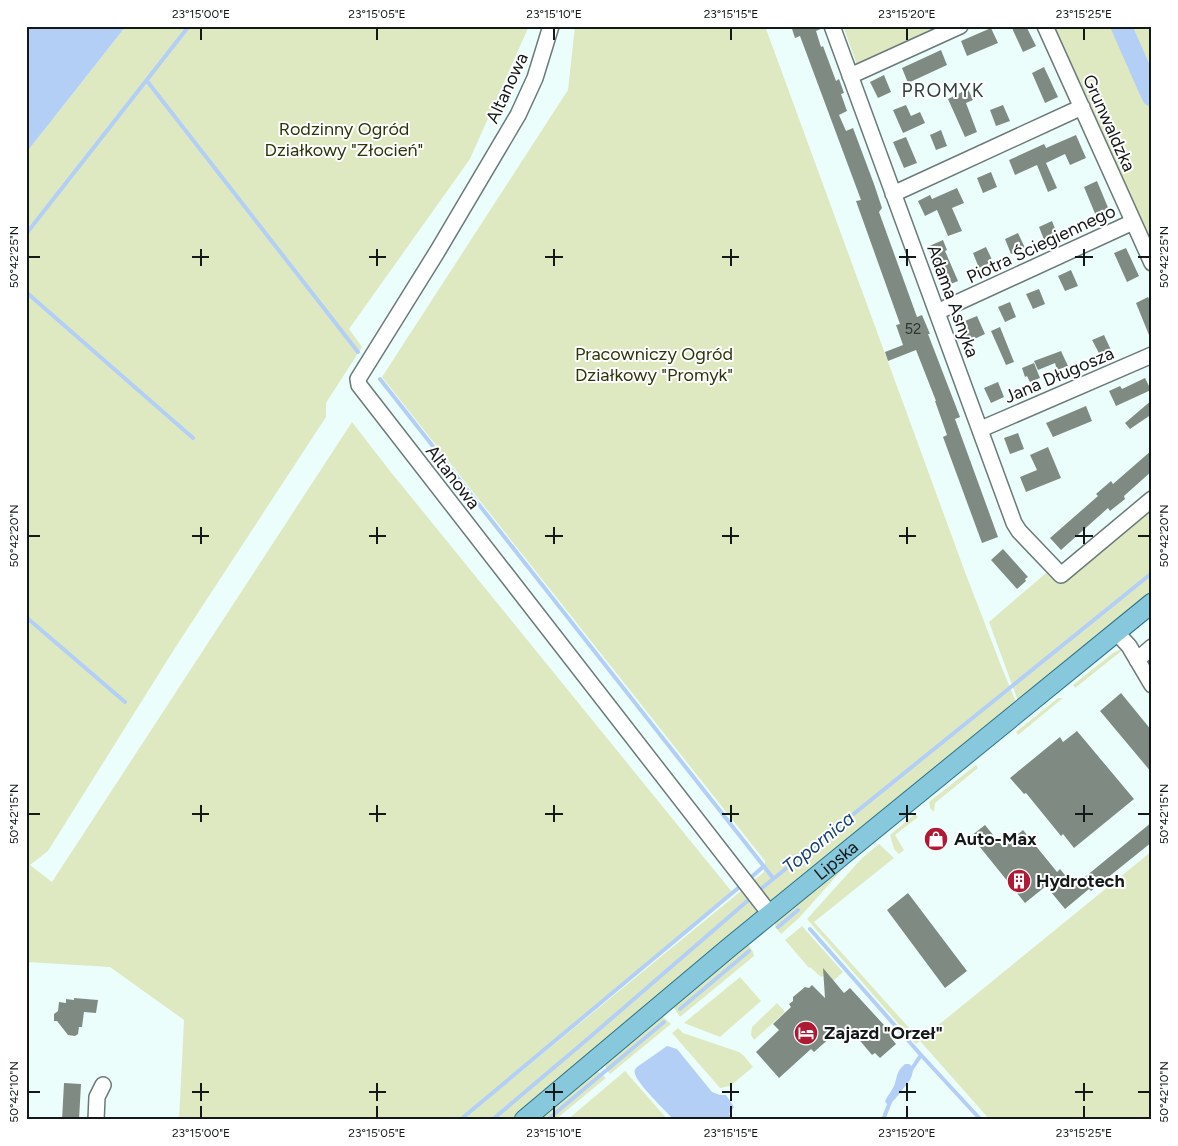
<svg xmlns="http://www.w3.org/2000/svg" width="1178" height="1146" viewBox="0 0 1178 1146" font-family="Figtree,sans-serif">
	<style>
		.green { fill: #dee9c2 }
		.water { fill: #b3cff6 }
		.lines { fill: none; stroke-linecap: round; stroke-linejoin: round }
		.stream { stroke: #b3cff6; stroke-width: 4 }
		.river { stroke: #b3cff6; stroke-width: 21 }
		.building { fill: #7f8b82 }
		.minor-casing { stroke: #6a7a78; stroke-width: 18 }
		.major-casing { stroke: #2b7388; stroke-width: 21 }
		.minor { stroke: #fff; stroke-width: 15 }
		.major { stroke: #88c8dc; stroke-width: 19 }
		.ticks { fill: none; stroke: #131918; stroke-width: 2 }
		.labels { text-anchor: middle; stroke-width: 4; stroke-linejoin: round; paint-order: stroke }
		.number-label { font-size: 15px; fill: #2e3632 }
		.street-label { font-size: 18px; fill: #131918; stroke: #fff }
		.park-label { font-size: 18px; fill: #2c350a; stroke: #fff }
		.poi-label { font-size: 18px; font-weight: bold; fill: #131918; stroke: #fff; text-anchor: start }
		.neighbourhood-label { font-size: 19px; letter-spacing: 1px; fill: #31403f; stroke: #fff }
		.water-label { font-size: 19px; font-style: italic; fill: #144179; stroke: #fff }
		.neatline { fill: none; stroke: #131918; stroke-width: 2 }
		.ticks-label { font-size: 12px; text-anchor: middle; fill: #131918 }
	</style>
	<rect width="100%" height="100%" fill="#ecfefc"/>
	<path class="green" d="M126,26H529L470,159L349,329L362,347L326,403V417L175,648L48,851L30,865L52,882L352,422L390,471L732,892L460,1120H179L184,1020L110,967L26,962V153Z
		M575,26H765L965,572L1000,663L1016,702L721,944L512,1120H462L764,872L765,861L382,377L568,90Z
		M843,26H945L857,65Z
		M1054,26H1152V242Z
		M1152,506V592L1018,701L989,622L1046,573L1058,584Z
		M1123,648L1124,649L1075,688L1073,685L1113,653Z
		M1058,698H1063L1018,735L1016,732Z
		M976,765L978,768L935,803L934,812L930,808L929,802Z
		M915,814L918,817L895,835L904,850L899,854L894,849L890,835Z
		M879,844L894,858L814,922L920,1040L1152,851V1120H990L920,1041L916,1044L807,919L862,858Z
		M856,854L799,918L781,934L775,927V921Z
		M802,926L843,972L833,981L827,974L821,977L810,967L809,968L785,940Z
		M747,943L753,952L754,956L680,1017L674,1008V1004Z
		M740,977L761,1001L720,1037L684,1023Z
		M777,1003L785,1012L754,1040L751,1035L752,1027Z
		M661,1015L671,1024L610,1074L606,1069L605,1064Z
		M678,1028L683,1033L739,1052L744,1056L753,1067L730,1086L720,1088L672,1033Z
		M596,1070L606,1078L555,1120H537Z
		M625,1071L668,1120H567Z"/>
	<path class="water" d="M26,26H126L26,153Z
		M667,1046L677,1049L712,1092L720,1095H726L734,1107L729,1114L734,1120H674C666,1111 638,1085 635,1074C634,1071 635,1069 637,1067Z
		M905,1064H909L913,1067C913,1072 912,1076 910,1080C906,1085 892,1104 888,1106L885,1101C888,1095 894,1088 895,1083C898,1073 897,1071 905,1064Z"/>
	<g class="lines">
		<path class="stream" d="M147,81L358,352
			M26,234L189,26
			M26,292L193,438
			M380,379L773,878
			M26,617L125,702
			M748,880L764,866
			M757,892L1152,573
			M778,927L798,910
			M810,929L921,1055L981,1120
			M680,1009L749,951
			M911,1070L921,1055
			M460,1120L743,884
			M492,1120L590,1037L752,897
			M547,1120L664,1022
			M883,1120L890,1102"/>
		<path class="river" d="M1121,26L1152,96"/>
	</g>
	<path class="building" d="M791,26H823V28L816,31L821,47L823,46L836,81L839,79L844,93L841,94L847,111L839,115L846,131L853,128L874,184L882,208L879,212L917,317L922,315L930,334H928L960,417L955,419L998,537L982,543L943,437L947,435L935,401H936L916,350L888,361L885,352L903,345L896,325L900,324L856,201L861,200L800,36L795,38Z
		M1011,26H1026L1036,46L1023,52Z
		M991,28L998,43L967,56L961,41Z
		M941,50L947,65L908,83L902,68Z
		M1044,67L1058,97L1045,103L1032,73Z
		M884,75L891,92L878,98L870,82Z
		M968,89L973,100L966,103L977,132L965,137L948,99Z
		M906,105L911,116L920,112L925,123L903,133L893,110Z
		M1003,105L1010,121L996,126L990,110Z
		M941,130L947,146L936,150L930,135Z
		M1076,135L1086,158L1070,165L1065,154L1046,163L1057,188L1048,192L1037,165L1015,175L1009,160L1044,144L1046,148Z
		M906,137L917,163L904,168L893,142Z
		M991,172L997,187L983,193L977,178Z
		M1097,181L1109,210L1096,216L1084,187Z
		M957,188L964,203L952,208L962,231L948,236L937,210L925,216L918,201L930,195L932,199Z
		M1052,221L1058,236L1045,242L1039,227Z
		M1018,233L1025,248L1011,254L1005,239Z
		M943,240L947,250L945,251L958,281L946,286L933,256H932L927,247Z
		M986,247L993,262L979,268L973,253Z
		M1126,248L1139,276L1127,282L1114,253Z
		M1071,270L1078,286L1065,291L1058,276Z
		M1039,289L1045,304L1033,309L1026,294Z
		M1148,297L1152,304L1151,340L1136,303Z
		M1010,302L1016,317L1005,322L998,307Z
		M977,316L985,334L968,342L960,323Z
		M1000,327L1014,362L1006,365L991,331Z
		M1104,335L1111,350L1100,355L1092,340Z
		M1061,351L1068,366L1057,370L1055,363L1038,370L1034,361Z
		M1034,363L1040,378L1030,382L1027,376L1025,377L1022,368Z
		M1145,378L1151,390L1116,406L1109,391L1120,386L1122,389Z
		M998,382L1004,397L991,403L984,388Z
		M1152,400V414L1130,429L1125,423Z
		M1086,406L1092,421L1053,437L1046,423Z
		M1018,433L1024,449L1010,454L1004,438Z
		M1048,447L1061,478L1026,492L1020,477L1037,470L1030,455Z
		M1152,450V471L1124,496L1125,499L1110,511L1108,508L1061,550L1050,538L1098,496L1096,494L1111,481L1113,484Z
		M1003,549L1028,577L1025,579L1026,581L1017,589L991,560Z
		M1121,693L1152,731V773L1100,711Z
		M1077,731L1134,799L1074,848L1063,834L1061,836L1026,793L1024,794L1010,778L1060,737L1063,742Z
		M1152,822V842L1091,891L1089,889L1065,909L1046,886L1025,903L971,836L985,825L1003,847L1023,830L1057,872L1060,869L1074,886Z
		M908,893L967,971L945,988L887,910Z
		M823,968L844,993L850,988L895,1037L892,1039L896,1044L880,1058L875,1053L872,1055L856,1036L850,1041L840,1029L814,1052L811,1049L779,1078L756,1052L779,1030L773,1024L791,1007L789,1004L793,1001V997L805,987L809,988L812,985L825,998Z
		M74,998L98,1000L96,1013L84,1012L82,1027H79L78,1034L75,1036L68,1035L57,1021H54V1014L58,1011L59,1002L66,1003V999L74,1000Z
		M64,1083L81,1084L79,1120H62Z"/>
	<g class="lines">
		<g class="minor-casing">
			<path id="minor" d="M551,26L535,78L518,115L437,252L358,379L359,385L770,914
				M832,26L1014,523L1019,531L1061,575L1152,499
				M1045,26L1152,263
				M850,76L960,26
				M893,194L1082,107
				M937,312L1133,222
				M981,429L1152,355
				M1116,632L1129,646L1152,685
				M1137,660L1152,647
				M96,1120L97,1097L103,1085"/>
		</g>
		<g class="major-casing">
			<g id="major">
				<path id="s1" d="M524,1120L731,946L1152,603"/>
			</g>
		</g>
		<use href="#minor" class="minor"/>
		<use href="#major" class="major"/>
	</g>
	<path class="ticks" d="M201,28V40M377,28V40M554,28V40M731,28V40M907,28V40M1084,28V40M201,249V266M377,249V266M554,249V266M731,249V266M907,249V266M1084,249V266M28,257H40M192,257H209M369,257H386M545,257H563M722,257H739M899,257H916M1075,257H1093M1138,257H1150M201,527V544M377,527V544M554,527V544M731,527V544M907,527V544M1084,527V544M28,536H40M192,536H209M369,536H386M545,536H563M722,536H739M899,536H916M1075,536H1093M1138,536H1150M201,805V822M377,805V822M554,805V822M731,805V822M907,805V822M1084,805V822M28,814H40M192,814H209M369,814H386M545,814H563M722,814H739M899,814H916M1075,814H1093M1138,814H1150M201,1083V1101M377,1083V1101M554,1083V1101M731,1083V1101M907,1083V1101M1084,1083V1101M28,1092H40M192,1092H209M369,1092H386M545,1092H563M722,1092H739M899,1092H916M1075,1092H1093M1138,1092H1150M201,1106V1118M377,1106V1118M554,1106V1118M731,1106V1118M907,1106V1118M1084,1106V1118"/>
	<defs>
		<g id="shop-disc" transform="scale(1.25)"><circle r="9.5" fill="#ae1a34" stroke="#fff"/><path d="M-5-2.5h2.3a2.7 3.5 0 0 1 5.4 0H5L5.5 6h-11ZM-1.5-2.5h3a1.5 2.3 0 0 0-3 0Z" fill="#fff"/></g>
		<g id="building-disc" transform="scale(1.25)"><circle r="9.5" fill="#ae1a34" stroke="#fff"/><path d="M-4-6H4V6H1V3H-1V6H-4ZM-2.5-4.3h1.7v1.8h-1.7ZM.8-4.3h1.7v1.8H.8ZM-2.5-1h1.7V.8h-1.7ZM.8-1h1.7V.8H.8Z" fill="#fff"/></g>
		<g id="hotel-disc" transform="scale(1.25)"><circle r="9.5" fill="#ae1a34" stroke="#fff"/><path d="M-6-4.5h1.5V1H6V5H4.5V3h-9V5H-6ZM-4 0a1.8 1.8 0 1 1 3.6 0ZM.5 0V-2.5h3Q6-2.5 6 0Z" fill="#fff"/></g>
	</defs>
	<g fill-rule="evenodd">
		<use href="#shop-disc" x="936" y="839"/>
		<use href="#building-disc" x="1019" y="881"/>
		<use href="#hotel-disc" x="806" y="1033"/>
	</g>
	<g class="labels">
		<g class="number-label">
			<text x="913" y="334">52</text>
		</g>
		<g class="street-label">
			<text transform="translate(507 88) rotate(-65)" y="6">Altanowa</text>
			<text transform="translate(1109 123) rotate(66)" y="6">Grunwaldzka</text>
			<text transform="translate(1041 244) rotate(-25)" y="6">Piotra Ściegiennego</text>
			<text transform="translate(953 301) rotate(70)" y="6">Adama Asnyka</text>
			<text transform="translate(1059 375) rotate(-23)" y="6">Jana Długosza</text>
			<text transform="translate(453 477) rotate(52)" y="6">Altanowa</text>
			<text dy="6" stroke="none"><textPath href="#s1" startOffset="406">Lipska</textPath></text>
		</g>
		<g class="park-label">
			<text x="344" y="135">Rodzinny Ogród<tspan x="344" dy="21">Działkowy "Złocień"</tspan></text>
			<text x="654" y="360">Pracowniczy Ogród<tspan x="654" dy="21">Działkowy "Promyk"</tspan></text>
		</g>
		<g class="poi-label">
			<text x="954" y="845">Auto-Max</text>
			<text x="1036" y="887">Hydrotech</text>
			<text x="824" y="1039">Zajazd "Orzeł"</text>
		</g>
		<g class="neighbourhood-label">
			<text x="943" y="97">PROMYK</text>
		</g>
		<g class="water-label">
			<text transform="translate(818 842) rotate(-39)" y="7">Topornica</text>
		</g>
	</g>
	<rect width="1178" height="1146" fill="none" stroke="#ffffff" stroke-width="55"/>
	<rect x="28" y="28" width="1122" height="1090" class="neatline"/>
	<g class="ticks-label">
		<text x="201" y="18">23°15'00"E</text>
		<text x="377" y="18">23°15'05"E</text>
		<text x="554" y="18">23°15'10"E</text>
		<text x="731" y="18">23°15'15"E</text>
		<text x="907" y="18">23°15'20"E</text>
		<text x="1084" y="18">23°15'25"E</text>
		<text transform="translate(14 257) rotate(-90)" y="4">50°42'25"N</text>
		<text transform="translate(1164 257) rotate(-90)" y="4">50°42'25"N</text>
		<text transform="translate(14 536) rotate(-90)" y="4">50°42'20"N</text>
		<text transform="translate(1164 536) rotate(-90)" y="4">50°42'20"N</text>
		<text transform="translate(14 814) rotate(-90)" y="4">50°42'15"N</text>
		<text transform="translate(1164 814) rotate(-90)" y="4">50°42'15"N</text>
		<text transform="translate(14 1092) rotate(-90)" y="4">50°42'10"N</text>
		<text transform="translate(1164 1092) rotate(-90)" y="4">50°42'10"N</text>
		<text x="201" y="1137">23°15'00"E</text>
		<text x="377" y="1137">23°15'05"E</text>
		<text x="554" y="1137">23°15'10"E</text>
		<text x="731" y="1137">23°15'15"E</text>
		<text x="907" y="1137">23°15'20"E</text>
		<text x="1084" y="1137">23°15'25"E</text>
	</g>
</svg>
